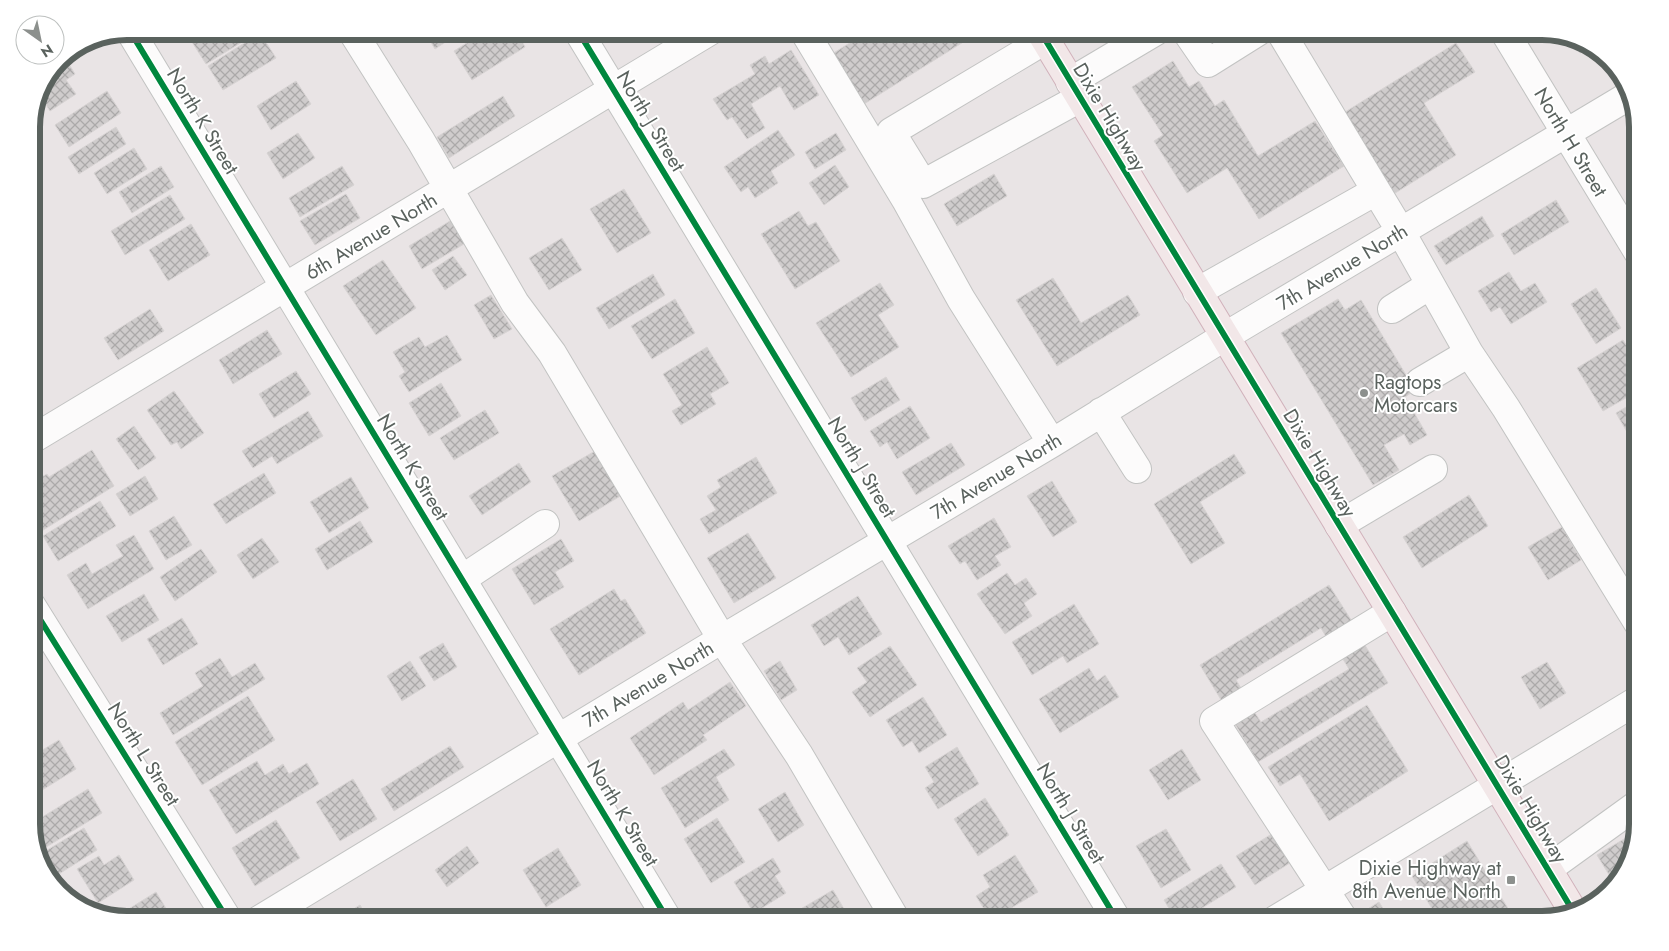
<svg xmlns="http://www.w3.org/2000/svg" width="1669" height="951" viewBox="0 0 1669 951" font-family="Jost,sans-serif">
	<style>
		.building { fill: url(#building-cross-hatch); stroke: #d8d4d4 }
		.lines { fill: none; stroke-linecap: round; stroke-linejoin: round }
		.minor-casing { stroke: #c2c3c2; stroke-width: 30 }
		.major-casing { stroke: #d1b2bb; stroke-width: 30 }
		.minor { stroke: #fcfbfb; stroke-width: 28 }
		.major { stroke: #f2e7e8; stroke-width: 28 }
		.cycleway-casing { stroke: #fff; stroke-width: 9 }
		.cycleway { stroke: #00873e; stroke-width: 6 }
		.poi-dot { fill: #8c908d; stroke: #fff; stroke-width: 2 }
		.labels { text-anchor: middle; stroke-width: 4; stroke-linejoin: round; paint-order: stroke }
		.street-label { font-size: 20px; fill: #5a625e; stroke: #fff }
		.poi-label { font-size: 20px; fill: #5a625e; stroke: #fff; text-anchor: start }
		.rim { fill: none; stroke: #5a625e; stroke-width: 6 }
	</style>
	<defs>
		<pattern id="building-cross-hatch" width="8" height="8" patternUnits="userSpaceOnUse" patternTransform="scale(1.25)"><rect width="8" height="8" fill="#cfcccc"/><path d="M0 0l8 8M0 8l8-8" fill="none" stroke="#aba9a9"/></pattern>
	</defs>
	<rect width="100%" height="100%" fill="#e9e4e5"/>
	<path class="building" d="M210,31H260L206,64L192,42Z
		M424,31H462L435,49Z
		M486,31H516L525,47L472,80L454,51Z
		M819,31H842L825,41Z
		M869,31H981L864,104L832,54Z
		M260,33L276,58L223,90L208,66Z
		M1573,39L1590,44L1592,46L1580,53Z
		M1456,43L1475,72L1424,103L1456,155L1392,195L1342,114Z
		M791,50L819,95L794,110L780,86L751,104L765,128L747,139L732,117L727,120L713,99L755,74L750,65L765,56L769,64Z
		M64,56L75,74L66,80L76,94L50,111L42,98L60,59Z
		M1173,61L1189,87L1199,81L1215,106L1224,100L1258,156L1315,121L1344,166L1259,219L1227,168L1187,193L1154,141L1163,135L1132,87Z
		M296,81L311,104L271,130L257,106Z
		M107,91L121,113L69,147L55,125Z
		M503,96L515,116L449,158L437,137Z
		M116,127L126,144L79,174L68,157Z
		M778,130L795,155L771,171L778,183L755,198L748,187L741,192L724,167Z
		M298,133L315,158L283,179L267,153Z
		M836,133L846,150L815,169L805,152Z
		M134,148L147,169L107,194L94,173Z
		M835,165L849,187L824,205L809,183Z
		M161,166L174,187L132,213L119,192Z
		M342,166L354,185L300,217L289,198Z
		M994,174L1007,196L957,226L944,204Z
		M624,189L651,233L617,253L590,209Z
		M346,194L360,218L315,245L300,221Z
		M170,195L185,219L125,255L111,231Z
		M1556,200L1569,222L1514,255L1501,234Z
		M799,211L808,226L816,222L840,261L795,289L761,234Z
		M1482,216L1494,236L1446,265L1434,246Z
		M455,218L469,241L422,269L409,246Z
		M191,224L210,255L168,281L149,250Z
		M562,238L582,270L549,290L529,258Z
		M453,256L467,275L445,290L432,270Z
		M383,260L416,308L376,335L343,286Z
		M1509,272L1521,291L1535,283L1547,302L1511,324L1500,307L1491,312L1478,291Z
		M653,274L665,295L609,329L596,308Z
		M1053,278L1081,323L1128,295L1140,315L1057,366L1016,300Z
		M880,283L894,305L878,315L899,347L851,377L816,323Z
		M1596,288L1621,328L1596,344L1571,304Z
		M491,295L512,329L494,339L474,305Z
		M675,299L695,333L652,359L631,326Z
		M1338,299L1345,310L1361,300L1415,390L1405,397L1427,435L1410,445L1404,434L1384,445L1399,470L1373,485L1281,333Z
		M150,309L164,331L118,360L104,338Z
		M267,330L282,354L233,384L219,360Z
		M447,335L462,360L409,392L399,376L405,372L393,352L419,337L425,347Z
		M1623,340L1638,364V391L1603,411L1577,368Z
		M707,347L729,383L710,394L716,404L681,425L672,411L682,405L663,374Z
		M296,371L311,394L274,418L259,394Z
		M886,377L900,400L865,421L851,398Z
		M441,383L461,416L429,436L409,403Z
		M174,391L204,433L181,449L177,442L171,445L147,410Z
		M1638,400V441L1634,444L1616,413Z
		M910,406L930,438L897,459L887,442L880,447L870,431Z
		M485,410L499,433L454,460L440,438Z
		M308,411L323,436L277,464L272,456L253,468L242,451Z
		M134,426L156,458L138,470L116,439Z
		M951,443L965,465L916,495L902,472Z
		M92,450L114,486L40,532L31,517V483L47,474L49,477Z
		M595,451L622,495L579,521L552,476Z
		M1234,454L1246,473L1200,502L1225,543L1191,564L1154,504Z
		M756,457L777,493L709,534L700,519L716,510L707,496L721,487L717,480Z
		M519,463L531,482L482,515L469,496Z
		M264,473L276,493L226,524L213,504Z
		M145,476L158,499L130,516L116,494Z
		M351,477L369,508L329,533L310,502Z
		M1052,481L1077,522L1053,537L1027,496Z
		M1469,495L1488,526L1422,568L1403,537Z
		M100,501L116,526L58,561L43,536Z
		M174,516L192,545L166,560L149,531Z
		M994,518L1011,547L995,556L1001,565L977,580L965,561L960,564L948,546Z
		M360,521L373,542L327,570L315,549Z
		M1562,527L1581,560L1548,580L1528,547Z
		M748,533L776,578L734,603L707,558Z
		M134,535L154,569L88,609L67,575L86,563L92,574L123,556L116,545Z
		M262,538L279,562L253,579L237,555Z
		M561,539L574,561L555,572L564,587L534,605L512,569Z
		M201,549L217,572L175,601L160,577Z
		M1007,573L1015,585L1026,578L1037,594L1024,603L1032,616L1005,634L977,594Z
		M1329,585L1358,631L1332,647L1321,628L1236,680L1246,696L1226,708L1200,665Z
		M614,589L621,601L625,599L646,633L579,675L550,629Z
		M144,594L159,620L122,642L106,616Z
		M858,596L882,634L849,655L838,637L824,646L811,625Z
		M1074,604L1099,644L1067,663L1063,656L1032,675L1012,642Z
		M182,618L198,644L163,665L147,639Z
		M1360,637L1388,683L1258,762L1232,719L1251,707L1261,722L1349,669L1338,651Z
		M443,643L457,667L434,681L419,657Z
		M890,646L917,685L870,717L852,692L867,682L857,668Z
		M220,658L232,677L255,663L265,679L173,735L160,713L203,686L195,673Z
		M410,661L426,686L402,701L387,676Z
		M780,661L797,690L781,700L764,671Z
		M1547,662L1566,693L1540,709L1521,677Z
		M1089,668L1097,681L1105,675L1119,697L1060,733L1039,699Z
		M730,682L746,706L703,735L707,740L654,775L630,738L683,702L688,710Z
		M248,696L275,740L202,785L175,742Z
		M923,697L947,735L919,753L912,741L903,747L886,720Z
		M1367,705L1408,771L1329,821L1300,774L1280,786L1268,767Z
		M59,740L76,769L31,797V757Z
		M450,746L464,767L394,811L381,789Z
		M957,747L979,784L938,809L925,788L934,782L925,767Z
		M724,749L735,765L716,777L729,800L685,828L661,788Z
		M1182,749L1201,780L1168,800L1149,770Z
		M257,761L265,775L283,764L289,774L307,763L319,784L236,834L209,790Z
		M353,779L377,819L340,841L316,802Z
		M88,789L102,813L38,852L31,824Z
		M785,792L804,825L778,842L758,809Z
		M985,798L1009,835L978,856L954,819Z
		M717,818L745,862L711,883L684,839Z
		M276,820L300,858L255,886L232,848Z
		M84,828L97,850L51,879L44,872L39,855Z
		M1166,829L1191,870L1161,888L1136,846Z
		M1275,832L1293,861L1255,885L1236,856Z
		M1636,832L1625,872L1614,883L1597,855Z
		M1467,841L1515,920H1439L1412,876Z
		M467,846L479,863L447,887L435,870Z
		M558,848L581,885L546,907L523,870Z
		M119,855L134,880L98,903L77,869L99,856L104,865Z
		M1015,855L1038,892L991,920L976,896L990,887L983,875Z
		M773,858L781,872L775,876L786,893L754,913L734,882Z
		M1221,864L1236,887L1202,908L1210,920H1176L1164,900Z
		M833,890L844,909L834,915L836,920H782Z
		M156,892L173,920H128L124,912Z
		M1379,902L1390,920H1361L1358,915Z
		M360,905L369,920H336Z
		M612,912L617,920H599Z"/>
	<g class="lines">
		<g class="minor-casing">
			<path id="minor" d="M130,31L668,920
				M352,31L421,141L515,303L552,353L722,639L799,755L896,920
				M578,31L1117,920
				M804,31L906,200L961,299L1052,443
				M1186,31L1208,63L1259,31
				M1280,31L1401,232L1469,353L1420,382
				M1504,31L1638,252
				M1045,40L891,132L923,184L1080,98
				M1070,82L1156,31
				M1197,292L1376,191
				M1392,309L1430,285
				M1469,353L1506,408L1638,623
				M1101,412L1137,469
				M31,440L710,31
				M1339,525L1433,469
				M462,579L545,524
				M31,605L228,920
				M1548,869L1638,804
				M259,920L722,639L1052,443L1224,337L1630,95
				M1275,920L1638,700
				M1344,920L1214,721L1392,612"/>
		</g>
		<g class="major-casing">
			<path id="major" d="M1040,31L1573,911"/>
		</g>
		<use href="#minor" class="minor"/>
		<use href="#major" class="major"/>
		<g class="cycleway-casing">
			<path id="cycleway" d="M130,31L668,920
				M578,31L1117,920
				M1040,31L1573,911
				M31,605L228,920"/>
		</g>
		<use href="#cycleway" class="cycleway"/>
	</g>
	<g class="poi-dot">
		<circle cx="1364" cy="393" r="5"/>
		<rect x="1506" y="875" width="10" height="10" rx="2.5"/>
	</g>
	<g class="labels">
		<g class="street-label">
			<text transform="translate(1110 117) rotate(59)" y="7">Dixie Highway</text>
			<text transform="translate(203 121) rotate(59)" y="7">North K Street</text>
			<text transform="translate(651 121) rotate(59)" y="7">North J Street</text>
			<text transform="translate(1571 142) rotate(59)" y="7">North H Street</text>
			<text transform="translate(371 236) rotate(-31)" y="7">6th Avenue North</text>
			<text transform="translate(1342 267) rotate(-31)" y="7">7th Avenue North</text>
			<text transform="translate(1320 463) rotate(59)" y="7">Dixie Highway</text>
			<text transform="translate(413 467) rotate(59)" y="7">North K Street</text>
			<text transform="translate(862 467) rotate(59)" y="7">North J Street</text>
			<text transform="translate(996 476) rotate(-31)" y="7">7th Avenue North</text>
			<text transform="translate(648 684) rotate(-31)" y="7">7th Avenue North</text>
			<text transform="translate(144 754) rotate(58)" y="7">North L Street</text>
			<text transform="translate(1531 809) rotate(59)" y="7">Dixie Highway</text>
			<text transform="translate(623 813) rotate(59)" y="7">North K Street</text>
			<text transform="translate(1071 813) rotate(59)" y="7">North J Street</text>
		</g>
		<g class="poi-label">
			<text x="1374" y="389">Ragtops<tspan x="1374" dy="23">Motorcars</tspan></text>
			<text x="1501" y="875" text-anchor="end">Dixie Highway at<tspan x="1501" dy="23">8th Avenue North</tspan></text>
		</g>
	</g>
	<path d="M0 0H1669V951H0ZM127 40H1542A87 87 0 0 1 1629 127V824A87 87 0 0 1 1542 911H127A87 87 0 0 1 40 824V127A87 87 0 0 1 127 40Z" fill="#fff" fill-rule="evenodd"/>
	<path class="rim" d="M127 40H1542A87 87 0 0 1 1629 127V824A87 87 0 0 1 1542 911H127A87 87 0 0 1 40 824V127A87 87 0 0 1 127 40Z"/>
	<g transform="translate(40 40) rotate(147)"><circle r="24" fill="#ffffff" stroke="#bdc0bf"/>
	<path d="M0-4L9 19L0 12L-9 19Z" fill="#8c908d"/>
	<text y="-8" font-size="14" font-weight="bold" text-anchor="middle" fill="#5a625e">N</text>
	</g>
</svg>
